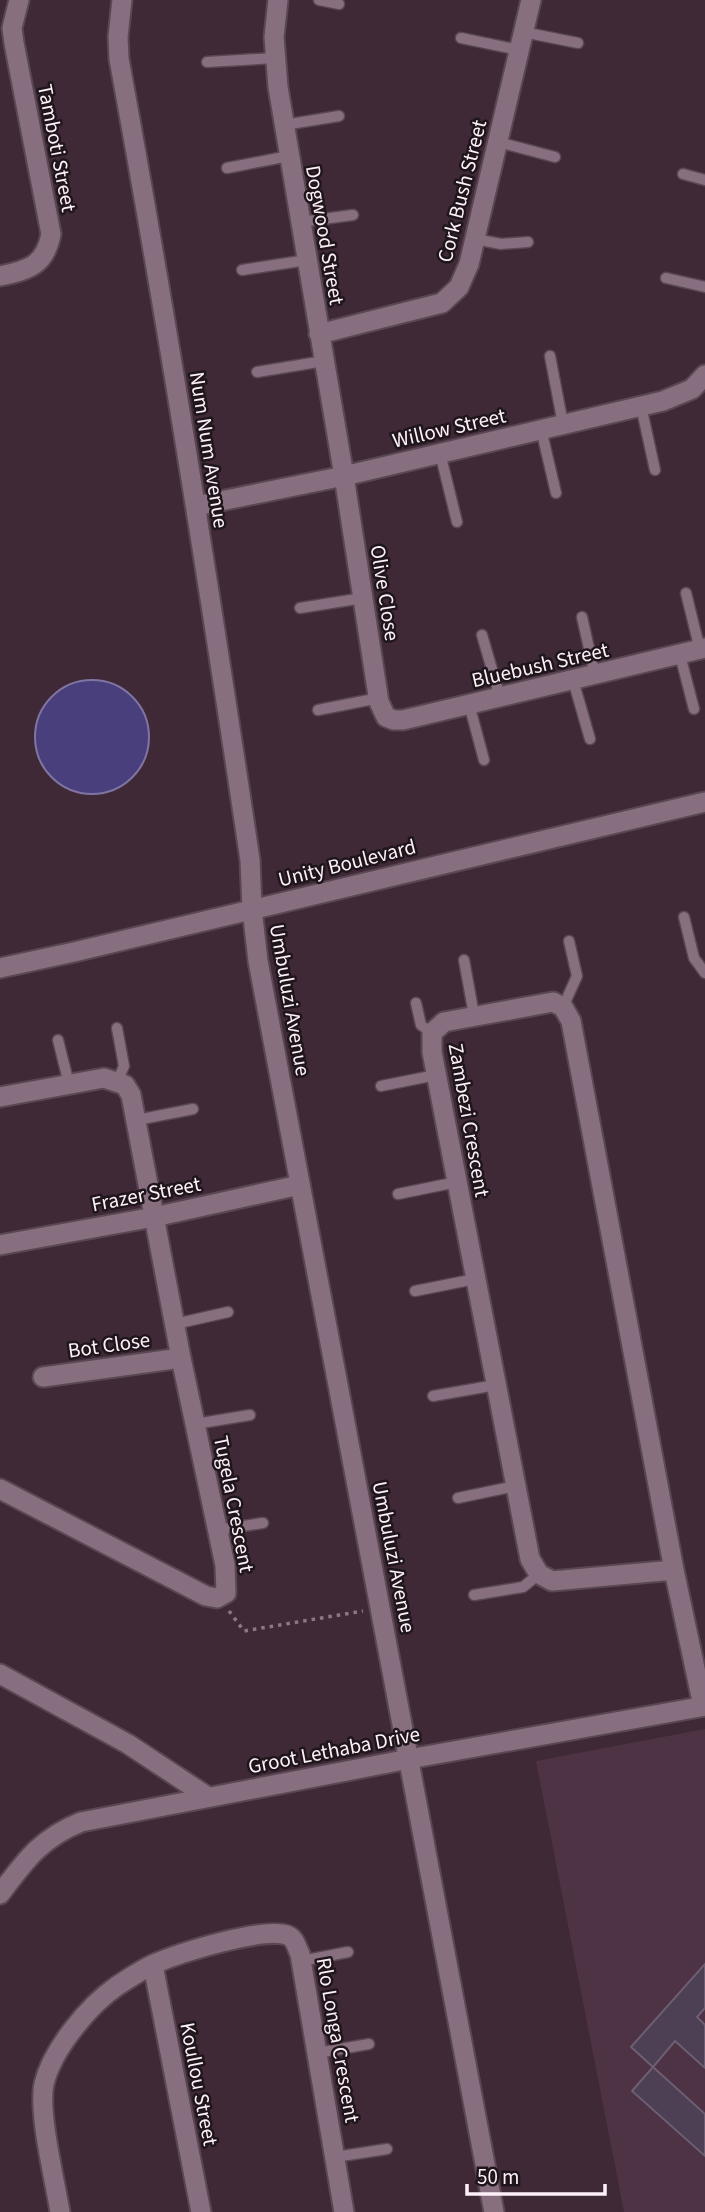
<svg xmlns="http://www.w3.org/2000/svg" width="705" height="2212" viewBox="0 0 705 2212" font-family="'Source Sans 3',sans-serif">
	<style>
		.built { fill: #4e3344 }
		.water { fill: #493f7c; stroke: #7f74a2; stroke-width: 2 }
		.building { fill: #4d3f54; stroke: #6d5e74; stroke-width: 2 }
		.lines { fill: none; stroke-linecap: round; stroke-linejoin: round }
		.service-casing { stroke: #594753; stroke-width: 13 }
		.minor-casing { stroke: #594753; stroke-width: 23 }
		.tertiary-casing { stroke: #594753; stroke-width: 23 }
		.path { stroke: #8b7884; stroke-width: 3.5; stroke-dasharray: 3.5 5; stroke-linecap: butt }
		.service { stroke: #886f7f; stroke-width: 10 }
		.minor { stroke: #886f7f; stroke-width: 19 }
		.tertiary { stroke: #886f7f; stroke-width: 19 }
		.labels { text-anchor: middle; stroke-width: 5; stroke-linejoin: round; paint-order: stroke }
		.street-label { font-size: 21px; fill: #fef0f9; stroke: #1f161c }
	</style>
	<rect width="100%" height="100%" fill="#3f2937"/>
	<path class="built" d="M705,1729V2212H624L536,1761Z"/>
	<path class="water" d="M35 737a57 57 0 1 1 114 0a57 57 0 1 1-114 0Z"/>
	<path class="building" d="M705,1964V2008L697,2017L705,2025V2068L675,2041L653,2067L631,2047Z
		M653,2067L705,2114V2156L632,2091Z"/>
	<g class="lines">
		<g class="service-casing">
			<path id="service" d="M319,0L339,4
				M523,32L578,43
				M461,38L519,50
				M207,62L275,58
				M284,125L339,116
				M498,142L555,157
				M227,168L289,156
				M683,174L705,180
				M300,222L353,215
				M475,239L501,244L528,242
				M242,270L307,260
				M666,278L705,287
				M550,356L563,424
				M257,372L324,361
				M641,406L655,470
				M541,429L556,493
				M440,453L457,522
				M686,593L700,650
				M300,608L363,598
				M582,617L595,675
				M482,635L500,697
				M680,655L694,709
				M573,680L590,739
				M469,704L484,760
				M318,710L379,698
				M684,917L694,958L705,973
				M464,960L474,1015
				M416,1003L421,1025L432,1033
				M563,1007L577,976L569,941
				M117,1028L124,1066L118,1080
				M58,1040L69,1084
				M381,1086L436,1075
				M137,1120L193,1109
				M398,1194L457,1182
				M415,1291L475,1279
				M175,1324L228,1312
				M433,1396L496,1385
				M195,1424L250,1415
				M458,1498L515,1486
				M217,1530L263,1523
				M474,1595L523,1587L539,1574
				M301,1961L348,1952
				M317,2053L369,2044
				M335,2157L387,2149"/>
		</g>
		<g class="minor-casing">
			<path id="minor" d="M122,0L118,37L119,59C168,325 210,592 250,860L252,909
				M278,0L274,37L278,87L344,476L379,702L386,717L394,720H403L705,648
				M0,276C28,270 45,266 51,234L14,43L12,28L19,0
				M319,334L442,303L459,287L469,264L531,0
				M196,506L344,476L663,401L692,389L705,375
				M0,1097L104,1078L125,1085L131,1095L181,1358L225,1565L226,1593L217,1598L206,1596L0,1489
				M0,1245L154,1217L300,1185
				M43,1377L181,1358
				M674,1570L552,1581L539,1574L530,1559L432,1052V1033L444,1022L553,1002L563,1007L571,1021L674,1570L703,1706
				M0,1674L128,1744L208,1797
				M0,1894C25,1861 41,1838 81,1822L409,1759L705,1706
				M153,1965L201,2212
				M60,2212C55,2181 38,2113 44,2084C52,2050 88,2006 117,1986C128,1979 141,1970 154,1964C177,1954 266,1925 289,1936C295,1939 297,1948 300,1954L344,2212"/>
		</g>
		<g class="tertiary-casing">
			<path id="tertiary" d="M252,909L258,961L494,2212
				M0,968L74,952L705,802"/>
		</g>
		<path class="path" d="M229,1611L244,1631L363,1611"/>
		<use href="#service" class="service"/>
		<use href="#minor" class="minor"/>
		<use href="#tertiary" class="tertiary"/>
	</g>
	<g class="labels">
		<g class="street-label">
			<text transform="translate(57 148) rotate(79)" y="7">Tamboti Street</text>
			<text transform="translate(462 191) rotate(-76)" y="7">Cork Bush Street</text>
			<text transform="translate(325 235) rotate(80)" y="7">Dogwood Street</text>
			<text transform="translate(449 428) rotate(-13)" y="7">Willow Street</text>
			<text transform="translate(209 450) rotate(81)" y="7">Num Num Avenue</text>
			<text transform="translate(385 593) rotate(81)" y="7">Olive Close</text>
			<text transform="translate(540 665) rotate(-13)" y="7">Bluebush Street</text>
			<text transform="translate(347 863) rotate(-14)" y="7">Unity Boulevard</text>
			<text transform="translate(290 1000) rotate(80)" y="7">Umbuluzi Avenue</text>
			<text transform="translate(469 1120) rotate(80)" y="7">Zambezi Crescent</text>
			<text transform="translate(146 1194) rotate(-11)" y="7">Frazer Street</text>
			<text transform="translate(109 1345) rotate(-8)" y="7">Bot Close</text>
			<text transform="translate(234 1504) rotate(79)" y="7">Tugela Crescent</text>
			<text transform="translate(394 1557) rotate(79)" y="7">Umbuluzi Avenue</text>
			<text transform="translate(334 1750) rotate(-11)" y="7">Groot Lethaba Drive</text>
			<text transform="translate(338 2040) rotate(80)" y="7">Rlo Longa Crescent</text>
			<text transform="translate(199 2084) rotate(79)" y="7">Koullou Street</text>
		</g>
	</g>
	<path d="M467 2184v10h138v-10" fill="none" stroke="#fef0f9" stroke-width="3.5"/>
	<text x="477" y="2184" font-size="21" fill="#fef0f9" stroke="#1f161c" stroke-width="5" paint-order="stroke">50 m</text>
</svg>
